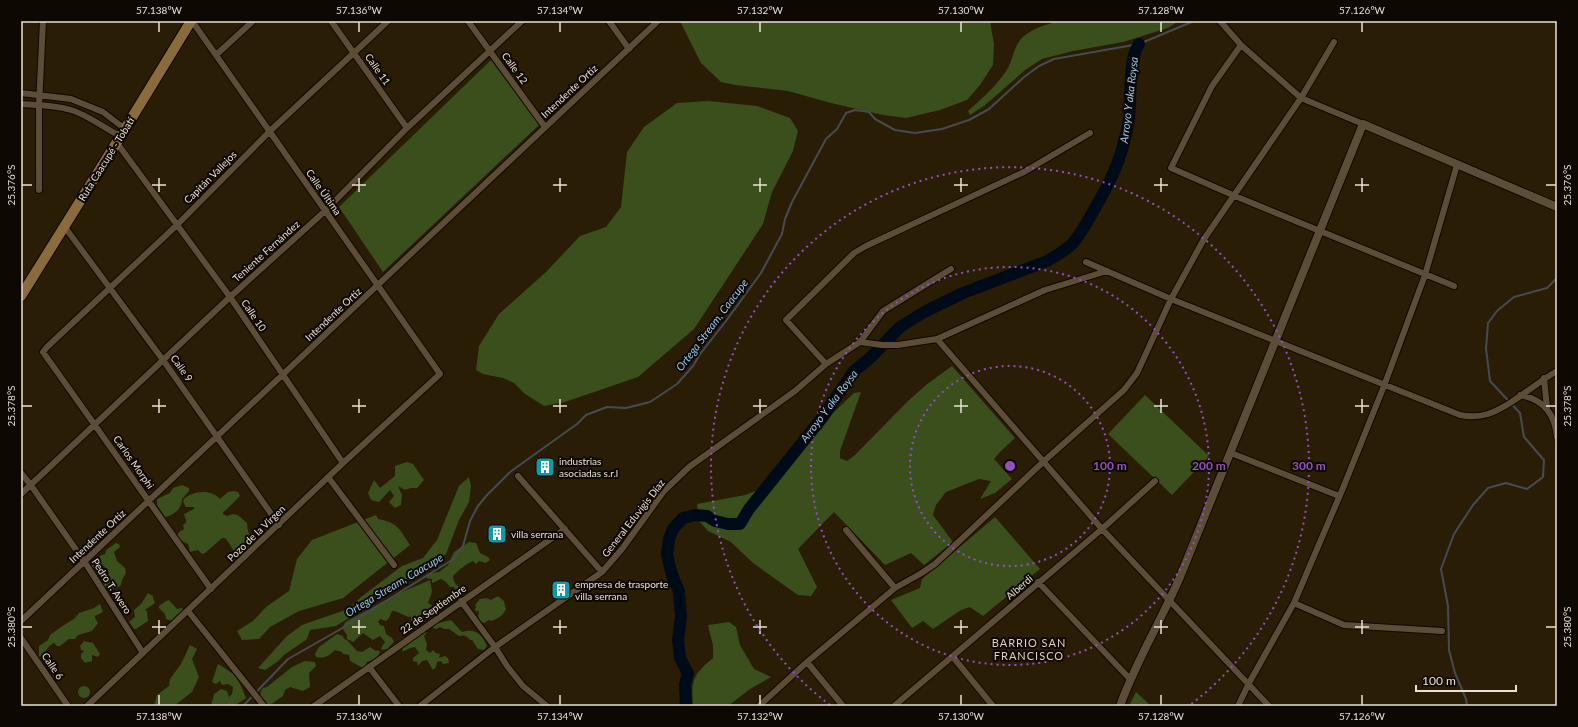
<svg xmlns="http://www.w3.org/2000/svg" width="1578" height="727" viewBox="0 0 1578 727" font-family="Lato,sans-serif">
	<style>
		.green { fill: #3a4f1b }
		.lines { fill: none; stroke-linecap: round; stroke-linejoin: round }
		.stream { stroke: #464b51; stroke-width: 2 }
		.river { stroke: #000b19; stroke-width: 12 }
		.minor-casing { stroke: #120700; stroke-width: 8 }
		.tertiary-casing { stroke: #120700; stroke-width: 10 }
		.primary-casing { stroke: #120700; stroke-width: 12 }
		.minor { stroke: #5c4e36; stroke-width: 6 }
		.tertiary { stroke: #5c4e36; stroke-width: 8 }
		.primary { stroke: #8a6b3b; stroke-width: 10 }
		.ticks { fill: none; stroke: #e9e1d3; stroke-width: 1.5 }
		.ring { fill: none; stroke: #9150c3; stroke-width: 2; stroke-dasharray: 2 4 }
		.labels { text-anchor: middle; stroke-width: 4; stroke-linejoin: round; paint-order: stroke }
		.street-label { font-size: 10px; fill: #e9e1d3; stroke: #0d0802 }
		.poi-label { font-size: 10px; fill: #e9e1d3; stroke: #0d0802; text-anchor: start }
		.water-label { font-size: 11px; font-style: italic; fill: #9ac8f2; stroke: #0d0802 }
		.neighbourhood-label { font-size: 11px; letter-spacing: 1px; fill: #e4d3b7; stroke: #0d0802 }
		.centre { fill: #9150c3; stroke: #0d0802; stroke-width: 2 }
		.ring-label { font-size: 12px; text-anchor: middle; font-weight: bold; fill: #9150c3; stroke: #0d0802; stroke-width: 4; stroke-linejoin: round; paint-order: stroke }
		.neatline { fill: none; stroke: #e9e1d3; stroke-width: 1.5 }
		.ticks-label { font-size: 10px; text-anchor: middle; fill: #e9e1d3 }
	</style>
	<rect width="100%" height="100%" fill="#291d05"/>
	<path class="green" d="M680,21H990L994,44L993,65L980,85L967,100L940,110L906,118L883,115L831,103L788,91L735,85L721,82L701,63Z
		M1058,21H1179L1168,28L1123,42L1073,51L1042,59L1025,70L984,106L970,115L968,111C982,98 998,85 1008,68C1013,58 1014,46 1022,38C1032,28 1046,25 1058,21Z
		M491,60L539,125L383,272L339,207Z
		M708,101L757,106L790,118L798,131L793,151L772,192L763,224L694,329L638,377L565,402L544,406L525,394L514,383L503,378L483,374L476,370L479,346L499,314L546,272L580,236L606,227L621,207L627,152L644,127L677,103Z
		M952,366L1015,438L1001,451L994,459L1012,479L995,493L980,499L991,481L979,479L946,492L936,505L933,515L953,542L924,565L911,553L885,565L834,512L798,549L817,587L811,596L798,595L753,563L731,542L708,531L699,521L697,504L745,495L758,490L778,476L815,430L854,393L861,392L840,451V458L847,461L855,455L908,401L926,385Z
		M1145,395L1209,456L1172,495L1108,434Z
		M407,462L413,464L424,480L417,488H411L405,490L398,486L402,495L401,505L395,508L389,502L394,496L390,490L379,502L371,500L368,493L374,480L380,488L395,476V466Z
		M469,477L471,486L469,502L459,520L446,554L415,577L397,586L371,604L336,626L310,630L307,639L284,655L277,662L265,670L258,668L287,636L302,625L348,609L361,597L402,566L423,558L437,540L459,486Z
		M182,485L189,488V491L182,499C182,509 174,515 165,517L157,505V499L170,493L173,488Z
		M233,491L238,492L240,496L226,510L223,512V514L227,516C237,511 240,517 247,523C248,530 247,535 255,538L256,540L247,550L241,554H237C232,550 230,543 225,538H222L205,553L202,554L198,550L190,552L188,544L180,540L177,535L179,532L184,529L183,525C189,521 185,520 184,514L194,509V507H186L184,504L183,500C191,491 211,488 220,499L228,492Z
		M376,515L378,519C398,523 399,528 410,545L343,598L299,611L270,627L259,639L242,640L237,631L253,621L266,607L289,591L297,559L312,540Z
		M995,517L1040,569L983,616L970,607L961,610L933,629L923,621L912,628L891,600L920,588L922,579Z
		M469,542L476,543L480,553L488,557L490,560L486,563L479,561L476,564L473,561C464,565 460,569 453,576C453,584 460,588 465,592L463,594L457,592L454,587H450L446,582L441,579L432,583V579L426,578L427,574L439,572L448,565L454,552Z
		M116,543L119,544L120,547L114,552L117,561L125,568L126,573L122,580L121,585L117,588L106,590L103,587L90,565L94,562L95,567L100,575L109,574L108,570L98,561L100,556L105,554L106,550Z
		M430,580L432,592L428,603L438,609L437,613L417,624H413L411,622V617C404,617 400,611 392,611L389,618L386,621L380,619L378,622L380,625L384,626L386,634L392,638L394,642L387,649L382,650L381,648L385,642L380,636L373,640L363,633L353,642L347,639V635L343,629L344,624L347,621L395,595Z
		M148,593L153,596V598L155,603L145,610L147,611L148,621L136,629H134L129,622L135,617L134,610L141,604Z
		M498,596L504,601L506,609C503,616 497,619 491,621L489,620L484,623C480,622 479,620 478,616L479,613L478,610L477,612L475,610L476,607L475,605L480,599L486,598L491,600Z
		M169,600L177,609L182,608L184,611L172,621L166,619L165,614L159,608V606L166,601Z
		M100,604L103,612L95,616V618L98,623L92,631L78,635L75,639H69L60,646H57L54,643C47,646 46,653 39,657V646L48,640L50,635L61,627L75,618L79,613L94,608Z
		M451,620L462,632C475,628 482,634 487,646L484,650L478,649L472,640H470C466,635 464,635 459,636L449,629H444L440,627L436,629L433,628L434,624Z
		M729,622L736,627L740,645L754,669L771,677L750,689L728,706H693C691,679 693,675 713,658V645L708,625Z
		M427,632L424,636L427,644L426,650L430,653L433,650L436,653L440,654L439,658L445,656L448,658L449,663L443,664L441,661L437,662L436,667L433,670L427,660L422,661L418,666L417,662L413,661V658L419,653L415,647C410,647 407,651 402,651L403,646L421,633Z
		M337,634L343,636L344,639L347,640L357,651L362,652L370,647L376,651L378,650L380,652C378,658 372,660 367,662L366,665L363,668L350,661L349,655L343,654L342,652L335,650C329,656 324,659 316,657L315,654L319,647Z
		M84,641L93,643L100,654L98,657L92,655V661L85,663L81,658V654L84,651L81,650L80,646Z
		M190,645L197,649L192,659L199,677L192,692L174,706H154L157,695L169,686L170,679L181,664Z
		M305,661L315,662L316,666L309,673L310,687L303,691L290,687L285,690L283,696L273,703L266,706L264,703L266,701L262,699C260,695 260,692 263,688L267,687L292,667Z
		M218,664C237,675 238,678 246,698L234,706H211L214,694L221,689L227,691L229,697L232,694L233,687L228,684L222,685L220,681L216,684L212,682Z
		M78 692a6 6 0 1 1 12 0a6 6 0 1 1-12 0Z
		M1136,692L1151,706H1129Z"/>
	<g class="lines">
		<path class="stream" d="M243,706L288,659L339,630L452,560L463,546L470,521L478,506L487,495L510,472L577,424L586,415L607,407L626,408L650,402L677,384L693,366L700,354L726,321L761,273L782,234L785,219L792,202L826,139L837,129L846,113L855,110L869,112L875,119L895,130L915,133L942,129L969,120L989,109L1024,77L1039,66L1054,59L1139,44L1194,21
			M1467,706L1466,699L1455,673L1449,650L1448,606L1441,569L1454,534L1473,505L1488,488L1506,483L1527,489L1543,477L1544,460L1524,437L1520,413L1490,381L1486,349L1488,323L1497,311L1514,297L1547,288L1557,278"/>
		<path class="river" d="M686,706L685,685L688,673L680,658L678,639L681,617L679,591L672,575L667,555L669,539L673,529L683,518L695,515L707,516L715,521L728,524H740L749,509L822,418L854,371L869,359L900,327L926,311L963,293L1047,261C1056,256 1065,251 1072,244C1081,234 1087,222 1094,210C1112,179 1123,156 1129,119C1132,97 1127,63 1139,44"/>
		<g class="minor-casing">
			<path id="minor" d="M331,21L407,128
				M468,21L545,127
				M609,21L629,49
				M1220,21L1241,45L1301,98L1363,124
				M1241,45L1212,86L1171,168L1235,196L1454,286
				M216,55L253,21
				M21,93L71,99L103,112L125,129
				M21,104C37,105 55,105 71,110C88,115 104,128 120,136
				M117,143L230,297L343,463
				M39,190V106L43,21
				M64,226L163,360L279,525
				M1086,262L1171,299L1460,415C1469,417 1478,417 1488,414C1513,405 1534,384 1557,371
				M937,339L1102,529L1269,706
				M860,342L882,345H898L937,339L1045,290L1107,271
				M826,364L786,320L854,253L866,246L1024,172L1090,133
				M1544,378L1547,408
				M1520,395C1543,399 1555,414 1557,437
				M1231,453L1339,496
				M21,473L30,484L84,561L143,653
				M518,476L602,572
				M328,477L394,565
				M21,494L230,297L325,211L407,128L522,21
				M846,530L895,588
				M1038,582L1130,679
				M211,589L43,352L47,347L177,225L270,131L388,21
				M461,601L495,647L507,666L523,686L547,706
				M1294,603L1344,625L1442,631
				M188,611L264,706
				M21,621L658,21
				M21,638L68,706
				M953,657L993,706
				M807,662L843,706
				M369,667L399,706
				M87,706L343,463L440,374L192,21
				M314,706L565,529
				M420,706L495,647L602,572L622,549L664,491L689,467L795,391L826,364L860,342L883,311L951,269
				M759,706L807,662L895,588L920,574L935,564L1043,462L1124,390L1137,373L1171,299L1204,239L1301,98L1334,42
				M894,706L1102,529L1155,481
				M1238,706L1249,683L1294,603L1343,488L1384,386L1425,275L1457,165"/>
		</g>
		<g class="tertiary-casing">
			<path id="tertiary" d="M1120,706C1136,661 1161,621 1180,577C1242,426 1303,275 1363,124L1557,207"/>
		</g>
		<g class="primary-casing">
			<path id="primary" d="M21,296L125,129L191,21"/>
		</g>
		<use href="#minor" class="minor"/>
		<use href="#tertiary" class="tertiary"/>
		<use href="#primary" class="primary"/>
	</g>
	<path class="ticks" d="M159,22V32M359,22V32M560,22V32M760,22V32M961,22V32M1161,22V32M1362,22V32M159,178V192M359,178V192M560,178V192M760,178V192M961,178V192M1161,178V192M1362,178V192M22,185H32M152,185H166M352,185H366M553,185H567M753,185H767M954,185H968M1154,185H1168M1355,185H1369M1546,185H1556M159,399V413M359,399V413M560,399V413M760,399V413M961,399V413M1161,399V413M1362,399V413M22,406H32M152,406H166M352,406H366M553,406H567M753,406H767M954,406H968M1154,406H1168M1355,406H1369M1546,406H1556M159,620V634M359,620V634M560,620V634M760,620V634M961,620V634M1161,620V634M1362,620V634M22,627H32M152,627H166M352,627H366M553,627H567M753,627H767M954,627H968M1154,627H1168M1355,627H1369M1546,627H1556M159,695V705M359,695V705M560,695V705M760,695V705M961,695V705M1161,695V705M1362,695V705"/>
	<g class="ring">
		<circle cx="1010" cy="466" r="100"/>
		<circle cx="1010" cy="466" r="199"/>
		<path d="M830 705A299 299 0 1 1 1190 705"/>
	</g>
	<defs>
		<g id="building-square" transform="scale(1)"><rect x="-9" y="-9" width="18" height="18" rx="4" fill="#0f9aa8" stroke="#0d0802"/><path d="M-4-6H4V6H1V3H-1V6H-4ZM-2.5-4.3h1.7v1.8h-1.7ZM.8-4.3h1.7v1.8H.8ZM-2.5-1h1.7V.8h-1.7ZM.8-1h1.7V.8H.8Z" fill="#fff"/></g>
	</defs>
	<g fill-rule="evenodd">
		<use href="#building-square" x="545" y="467"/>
		<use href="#building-square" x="497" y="534"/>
		<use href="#building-square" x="561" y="590"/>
	</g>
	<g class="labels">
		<g class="street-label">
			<text transform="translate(515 68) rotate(54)" y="4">Calle 12</text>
			<text transform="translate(378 69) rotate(55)" y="4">Calle 11</text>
			<text transform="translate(569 91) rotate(-43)" y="4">Intendente Ortiz</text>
			<text transform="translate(106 159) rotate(-58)" y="4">Ruta Caacupé - Tobatí</text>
			<text transform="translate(210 177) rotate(-45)" y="4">Capitán Vallejos</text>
			<text transform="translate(324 192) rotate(55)" y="4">Calle Última</text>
			<text transform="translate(266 251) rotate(-42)" y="4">Teniente Fernández</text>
			<text transform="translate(333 314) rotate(-43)" y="4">Intendente Ortiz</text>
			<text transform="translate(254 315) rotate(56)" y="4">Calle 10</text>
			<text transform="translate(182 368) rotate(55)" y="4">Calle 9</text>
			<text transform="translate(134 462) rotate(55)" y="4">Carlos Morphi</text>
			<text transform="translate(633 518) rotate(-52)" y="4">General Eduvigis Díaz</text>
			<text transform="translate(256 533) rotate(-44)" y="4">Pozo de la Virgen</text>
			<text transform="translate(97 536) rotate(-43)" y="4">Intendente Ortiz</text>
			<text transform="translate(112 586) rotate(57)" y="4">Pedro T. Avero</text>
			<text transform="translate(1019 587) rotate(-41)" y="4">Alberdi</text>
			<text transform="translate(433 609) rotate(-35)" y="4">22 de Septiembre</text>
			<text transform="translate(53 666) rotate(56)" y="4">Calle 6</text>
		</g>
		<g class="poi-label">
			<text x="559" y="465">industrias<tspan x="559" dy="12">asociadas s.r.l</tspan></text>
			<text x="511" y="538">villa serrana</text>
			<text x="575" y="588">empresa de trasporte<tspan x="575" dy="12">villa serrana</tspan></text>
		</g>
		<g class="water-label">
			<text transform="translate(1129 100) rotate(-83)" y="4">Arroyo Y aka Roysa</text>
			<text transform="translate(712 325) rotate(-53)" y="4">Ortega Stream, Caacupe</text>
			<text transform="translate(829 406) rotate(-53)" y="4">Arroyo Y aka Roysa</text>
			<text transform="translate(394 585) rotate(-31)" y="4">Ortega Stream, Caacupe</text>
		</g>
		<g class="neighbourhood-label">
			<text x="1029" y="647">BARRIO SAN<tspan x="1029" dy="13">FRANCISCO</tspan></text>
		</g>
	</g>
	<circle cx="1010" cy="466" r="6" class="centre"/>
	<g class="ring-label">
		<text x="1110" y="470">100 m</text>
		<text x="1209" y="470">200 m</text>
		<text x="1309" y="470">300 m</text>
	</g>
	<rect width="1578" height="727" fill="none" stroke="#0d0802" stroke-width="44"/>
	<path d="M1416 685v6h100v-6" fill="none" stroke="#e9e1d3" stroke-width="2"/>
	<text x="1422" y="685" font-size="12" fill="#e9e1d3" stroke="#0d0802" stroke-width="3" paint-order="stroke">100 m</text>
	<rect x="22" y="22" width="1534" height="683" class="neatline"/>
	<g class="ticks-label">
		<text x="159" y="14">57.138°W</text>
		<text x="359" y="14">57.136°W</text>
		<text x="560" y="14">57.134°W</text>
		<text x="760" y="14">57.132°W</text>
		<text x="961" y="14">57.130°W</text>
		<text x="1161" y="14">57.128°W</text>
		<text x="1362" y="14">57.126°W</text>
		<text transform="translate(11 185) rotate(-90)" y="4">25.376°S</text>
		<text transform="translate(1567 185) rotate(-90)" y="4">25.376°S</text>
		<text transform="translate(11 406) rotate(-90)" y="4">25.378°S</text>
		<text transform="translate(1567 406) rotate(-90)" y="4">25.378°S</text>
		<text transform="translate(11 627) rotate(-90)" y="4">25.380°S</text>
		<text transform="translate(1567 627) rotate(-90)" y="4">25.380°S</text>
		<text x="159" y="720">57.138°W</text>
		<text x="359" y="720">57.136°W</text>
		<text x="560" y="720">57.134°W</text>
		<text x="760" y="720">57.132°W</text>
		<text x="961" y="720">57.130°W</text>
		<text x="1161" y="720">57.128°W</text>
		<text x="1362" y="720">57.126°W</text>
	</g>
</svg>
